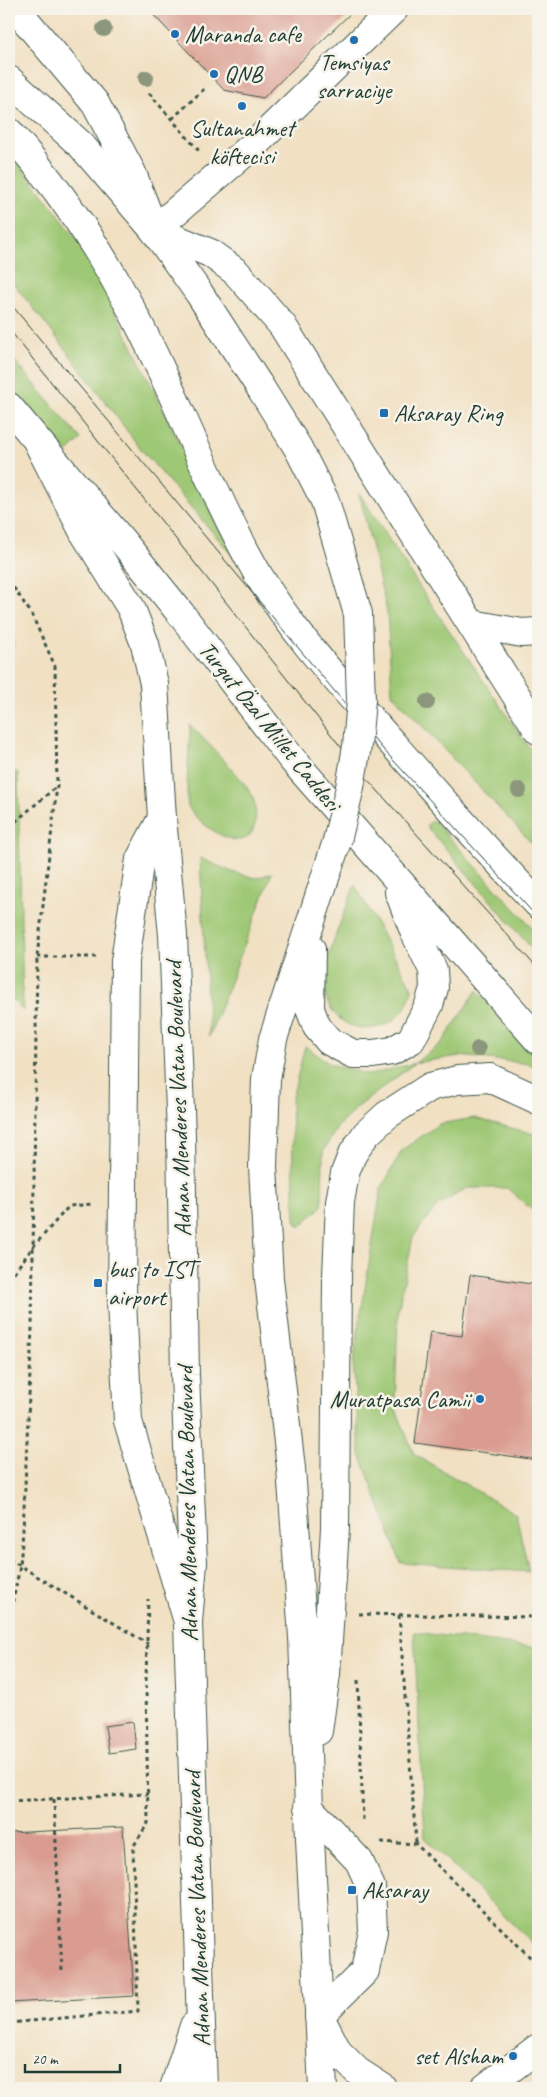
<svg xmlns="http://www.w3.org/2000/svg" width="547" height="2097" viewBox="0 0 547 2097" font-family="Caveat,sans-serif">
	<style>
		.green { fill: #9ec874; stroke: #5e8254 }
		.building { fill: #da9c91 }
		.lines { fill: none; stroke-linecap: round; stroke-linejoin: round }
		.minor-casing { stroke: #3e5549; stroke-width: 30 }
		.major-casing { stroke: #3e5549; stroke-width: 30 }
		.path { stroke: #3e5549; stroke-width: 3; stroke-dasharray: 4 4; stroke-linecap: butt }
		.minor { stroke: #fff; stroke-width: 28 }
		.major { stroke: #fff; stroke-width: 28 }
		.tram { stroke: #1f3d34; stroke-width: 1 }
		.major-bridge-casing { stroke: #3e5549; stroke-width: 30; stroke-linecap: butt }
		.major-bridge { stroke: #fff; stroke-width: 28 }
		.tree { fill: #8b967b }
		.poi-dot { fill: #1f6fb2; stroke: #f7f3e8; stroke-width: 2 }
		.labels { text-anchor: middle; stroke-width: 5; stroke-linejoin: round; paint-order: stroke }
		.poi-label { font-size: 24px; fill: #1f3d34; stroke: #f7f3e8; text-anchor: start }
		.street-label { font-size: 24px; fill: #1f3d34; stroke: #f7f3e8 }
	</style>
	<rect width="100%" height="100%" fill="#f7f3e8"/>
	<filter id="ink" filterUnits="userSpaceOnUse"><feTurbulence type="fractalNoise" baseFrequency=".02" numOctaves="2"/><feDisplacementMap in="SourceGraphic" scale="10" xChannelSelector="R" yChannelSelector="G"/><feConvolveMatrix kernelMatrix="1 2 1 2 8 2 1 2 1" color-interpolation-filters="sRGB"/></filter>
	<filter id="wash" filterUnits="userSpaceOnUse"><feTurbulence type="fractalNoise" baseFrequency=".0096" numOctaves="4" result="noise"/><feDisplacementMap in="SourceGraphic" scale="20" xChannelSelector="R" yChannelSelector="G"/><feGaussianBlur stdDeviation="1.12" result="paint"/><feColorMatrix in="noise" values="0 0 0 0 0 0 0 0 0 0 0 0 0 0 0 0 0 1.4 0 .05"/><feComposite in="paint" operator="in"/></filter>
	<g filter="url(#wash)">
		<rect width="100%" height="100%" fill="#f1e0c2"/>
		<path class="green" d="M9,150L85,250L238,562L140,448L64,347L9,278Z
			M9,354L81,439L67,453L9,385Z
			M359,493L421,589L538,761V850L392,694L387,612Z
			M190,725C204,740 248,782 253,798C258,812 258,841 237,840C222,840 194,819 188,806C185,798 190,738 190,725Z
			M9,769L18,773L23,1011L9,997Z
			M433,820L538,934V956L426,826Z
			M200,858L232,872L256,878L272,873L209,1037Z
			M355,885L412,988C404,1042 328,1043 324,985C323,961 346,909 355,885Z
			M477,990L538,1058V1066L516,1062L459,1056L415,1063L359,1106L338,1126L323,1152L322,1206L300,1227L295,1220L291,1102L305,1046L330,1064L369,1075L415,1063L442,1043Z
			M474,1118L538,1135V1215L507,1188H467L437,1206L413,1237L398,1311L395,1407L414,1454L516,1514L529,1572L401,1563L360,1454L353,1363L381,1189L402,1150L439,1124Z
			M414,1632L538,1648V1949L425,1838Z"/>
		<g id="blocks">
			<path class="building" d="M148,9H355L263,98L224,90Z
				M9,640L15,642L9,660Z
				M470,1275L538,1285V1325L534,1354H538V1460L415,1443L430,1332L462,1336Z
				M133,1722L136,1749L109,1753L105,1726Z
				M123,1827L134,1996L9,2003V1833Z"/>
		</g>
	</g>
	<g filter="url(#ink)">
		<use href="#blocks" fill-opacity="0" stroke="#3e5549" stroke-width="1"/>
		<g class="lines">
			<g class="minor-casing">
				<path id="minor" d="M154,230L256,143L394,9
					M162,818L140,859L125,961L122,1301L128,1421L188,1622
					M308,1807L359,1861L371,1887L373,1931L365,1971L319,2016
					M485,2088L538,2048"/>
			</g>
			<g class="major-casing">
				<path id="major" d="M16,9L95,103L132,173L154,230L210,253L236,272L282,325L538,730
					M9,80L81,145L154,230L199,293L260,387
					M9,132C56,185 97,244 130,307C177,394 209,490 259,576C292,631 334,677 376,725C429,785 482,846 538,904
					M9,407L123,542L181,614L291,758L538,1040
					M36,439L83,531L131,608L145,644L154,684L162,818L173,935L181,1135L185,1375L193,1563L188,1622L203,2088
					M472,624L522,633L538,632
					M311,949L310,1009L317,1027L329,1041L353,1054H373L392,1051L411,1040L429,1005L434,988L433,970L414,931L399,892
					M318,1731L326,1674L335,1528L337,1276L340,1202L345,1173L352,1155L366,1134L387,1115L430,1087L457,1080L490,1078L538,1100
					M323,2023L338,2052L357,2071L383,2088
					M174,2088L194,2026
					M323,2088L310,1839L303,1637L291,1468L269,1279L263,1166L266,1079L273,1039L337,841"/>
			</g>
			<path class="path" d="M149,93L199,151
				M172,119L205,88
				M9,581L31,613L55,666L57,786L37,957L32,1328L23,1531L20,1566L9,1621
				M9,827L56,787
				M37,957H96
				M9,1279L33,1247L69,1206L94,1204
				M9,1559L148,1644
				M359,1614L538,1617
				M399,1615L416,1843
				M358,1680L363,1821
				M54,1799L62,1972
				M9,1801L148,1794
				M381,1842L416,1844L538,1965
				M9,2023L138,2011L133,1847L148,1823L146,1681L148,1599"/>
			<use href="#minor" class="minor"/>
			<use href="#major" class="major"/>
			<path class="tram" d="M9,302L382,748L538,918
				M9,329L360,771L538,969"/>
			<g class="major-bridge-casing">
				<path id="major-bridge" d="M260,387L298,448L325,501L358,614L361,700L357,746L350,787L337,841"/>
			</g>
			<use href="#major-bridge" class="major-bridge"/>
		</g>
		<g class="tree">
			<circle cx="104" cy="29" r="8"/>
			<circle cx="146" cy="78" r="8"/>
			<circle cx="427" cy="702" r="8"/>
			<circle cx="519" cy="790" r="8"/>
			<circle cx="478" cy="1049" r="8"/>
		</g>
	</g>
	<g class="poi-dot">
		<circle cx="175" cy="34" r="5"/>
		<circle cx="354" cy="40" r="5"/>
		<circle cx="214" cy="74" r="5"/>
		<circle cx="242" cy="106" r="5"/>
		<rect x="379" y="408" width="10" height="10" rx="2.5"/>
		<rect x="93" y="1278" width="10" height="10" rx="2.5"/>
		<circle cx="480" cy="1399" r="5"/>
		<rect x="347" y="1885" width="10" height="10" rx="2.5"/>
		<circle cx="513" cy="2056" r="5"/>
	</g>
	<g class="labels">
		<g class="poi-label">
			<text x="185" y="42">Maranda cafe</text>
			<text x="354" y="70" text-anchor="middle">Temsiyas<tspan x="354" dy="28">sarraciye</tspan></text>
			<text x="224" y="82">QNB</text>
			<text x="242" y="136" text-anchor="middle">Sultanahmet<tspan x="242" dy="28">köftecisi</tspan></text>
			<text x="394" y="421">Aksaray Ring</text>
			<text x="108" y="1277">bus to IST<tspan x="108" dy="28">airport</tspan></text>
			<text x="470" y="1407" text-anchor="end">Muratpasa Camii</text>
			<text x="362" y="1898">Aksaray</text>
			<text x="503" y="2064" text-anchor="end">set Alsham</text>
		</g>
		<g class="street-label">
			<text transform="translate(270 726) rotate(51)" y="8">Turgut Özal Millet Caddesi</text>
			<text transform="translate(178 1099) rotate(-92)" y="8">Adnan Menderes Vatan Boulevard</text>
			<text transform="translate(187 1504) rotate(-91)" y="8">Adnan Menderes Vatan Boulevard</text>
			<text transform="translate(197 1909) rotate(-92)" y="8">Adnan Menderes Vatan Boulevard</text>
		</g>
	</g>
	<rect width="547" height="2097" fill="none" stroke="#f7f3e8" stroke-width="30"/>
	<path d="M25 2064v8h95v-8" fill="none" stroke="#1f3d34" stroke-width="2.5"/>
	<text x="32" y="2064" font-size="15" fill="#1f3d34" stroke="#f7f3e8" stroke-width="4" paint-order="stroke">20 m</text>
</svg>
